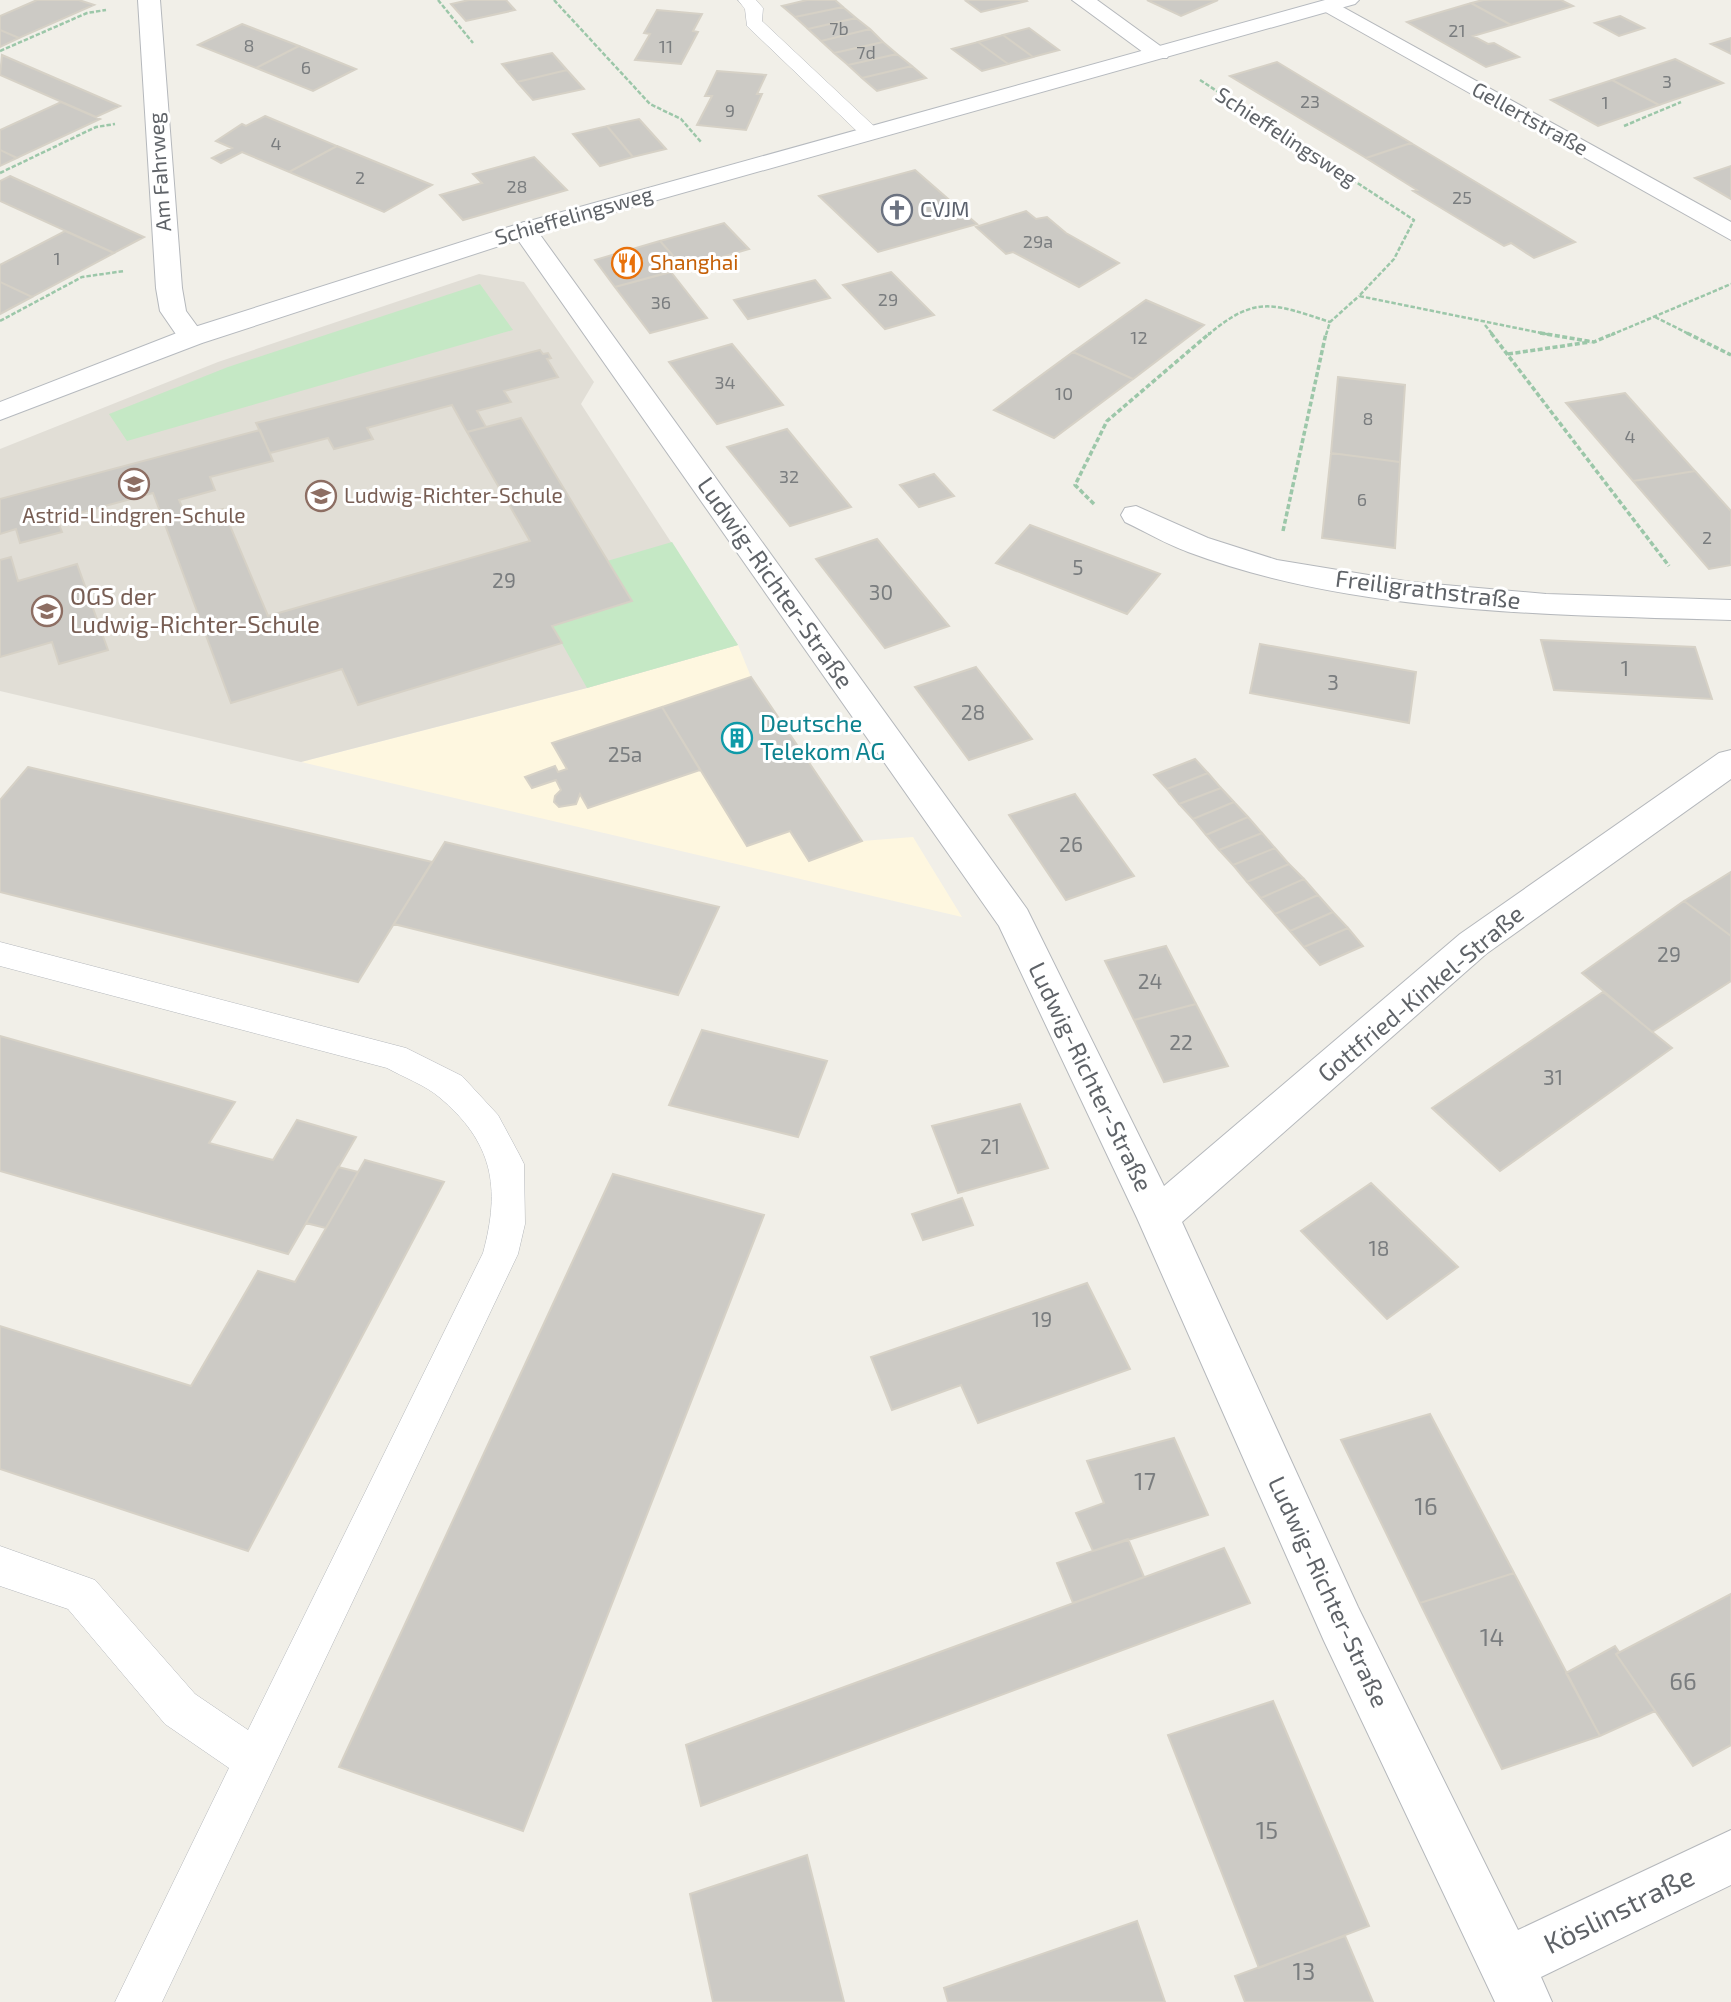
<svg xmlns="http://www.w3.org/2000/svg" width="1731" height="2002" viewBox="0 0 1731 2002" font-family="'Exo 2',sans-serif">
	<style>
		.commercial { fill: #fef7e0 }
		.education { fill: #e1ded6 }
		.green { fill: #c5e8c5 }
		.building { fill: #cccac5; stroke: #d6d1c6; stroke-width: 2 }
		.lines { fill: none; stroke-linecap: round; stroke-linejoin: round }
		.lane-casing { stroke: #b5b8bc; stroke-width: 1 }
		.street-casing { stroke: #b5b8bc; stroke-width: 2 }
		.secondary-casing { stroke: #b6babf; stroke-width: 2 }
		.path-far1 { stroke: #9cc7a9; stroke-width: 2.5; stroke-dasharray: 4.5 2; stroke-linecap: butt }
		.path { stroke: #9cc7a9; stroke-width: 3.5; stroke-dasharray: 5 2.5; stroke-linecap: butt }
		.lane { fill: #fff; fill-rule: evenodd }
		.street { fill: #fff; fill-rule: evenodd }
		.secondary { fill: #fff; fill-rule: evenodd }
		.labels { text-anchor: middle; stroke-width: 6; stroke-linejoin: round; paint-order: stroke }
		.far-number-label { font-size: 18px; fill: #7a7d7f }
		.far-street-label { font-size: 21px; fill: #5f6368; stroke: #fff }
		.far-worship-label { font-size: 21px; fill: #5b616d; stroke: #fff; text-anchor: start }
		.far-food-label { font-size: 21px; fill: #c56008; stroke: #fff; text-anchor: start }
		.far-education-label { font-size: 21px; fill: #785e54; stroke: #fff; text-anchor: start }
		.number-label { font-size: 21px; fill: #7a7d7f }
		.street-label { font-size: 24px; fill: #5f6368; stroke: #fff }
		.education-label { font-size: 24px; fill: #785e54; stroke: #fff; text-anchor: start }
		.culture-label { font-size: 24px; fill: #0d838f; stroke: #fff; text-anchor: start }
		.near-number-label { font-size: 24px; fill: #7a7d7f }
		.near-street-label { font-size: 28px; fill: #5f6368; stroke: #fff }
	</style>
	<rect width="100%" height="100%" fill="#f1efe8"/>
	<path class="commercial" d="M738,645L751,677L862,841L913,837L962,917L301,762L587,688Z"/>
	<path class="education" d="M479,274L524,282L594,382L581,404L738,645L587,688L301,762L0,691V449L218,362Z"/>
	<path class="green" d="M480,284L513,330L127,441L109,414L228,367Z
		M672,542L738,645L587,688L552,626L631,601L607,561Z"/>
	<path class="building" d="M37,0H79L94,5L19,38L0,30V16Z
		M469,0H506L515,10L466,21L451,4Z
		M807,0H835L843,7L795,17L782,6Z
		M970,0H1026L1027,1L981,12L966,1Z
		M1147,0H1218L1181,16Z
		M1483,0H1561L1573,6L1511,25L1471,3Z
		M1471,3L1511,25L1473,36L1488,44L1494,43L1519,57L1486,67L1407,22Z
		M843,7L856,18L808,29L795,17Z
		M657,10L702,14L693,31L698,32L681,64L635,60L650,34L644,33Z
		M1620,16L1644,28L1619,36L1595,23Z
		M856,18L870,29L821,41L808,29Z
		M242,24L299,46L256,68L198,45Z
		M1029,28L1059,50L1033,57L1003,35Z
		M870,29L883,42L834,53L821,41Z
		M0,30L19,38L0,47Z
		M1003,35L1033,57L1008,64L978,42Z
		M1731,38V54L1711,44Z
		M883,42L897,54L848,65L834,53Z
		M978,42L1008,64L982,71L952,49Z
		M299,46L356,69L313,91L256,68Z
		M552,53L567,70L517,82L502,64Z
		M897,54L912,66L862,78L848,65Z
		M2,55L120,106L96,117L0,75Z
		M1675,59L1723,83L1659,105L1612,80Z
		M1277,62L1411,143L1366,158L1230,76Z
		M912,66L926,78L877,91L862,78Z
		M567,70L584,89L533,100L517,82Z
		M717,71L766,75L757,94H762L746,130L697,125L712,96H705Z
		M1612,80L1659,105L1598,126L1551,100Z
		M61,102L100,119L17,158L0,150V130Z
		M265,116L337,146L289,172L242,152L221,163L212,158L232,148L216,141L242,124L246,126Z
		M639,119L666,149L633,157L607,126Z
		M607,126L633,157L600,166L573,134Z
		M1411,143L1575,242L1534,258L1511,243L1504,246L1413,191L1417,190L1366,158Z
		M337,146L432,185L384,212L289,172Z
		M0,150L17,158L0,166Z
		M534,157L567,190L463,220L440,195L482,183L473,174Z
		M1731,166V199L1695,178Z
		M915,170L977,224L878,252L819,196Z
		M10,176L144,237L114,253L0,201V181Z
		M1026,211L1036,219L1047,217L1066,233L1119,263L1079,287L1013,252L1006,254L976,227Z
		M724,223L749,249L684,268L660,241Z
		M65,231L114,253L32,297L0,282V265Z
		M660,241L684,268L615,287L595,260Z
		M671,272L707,318L650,333L615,287Z
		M891,272L934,315L885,329L843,285Z
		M815,280L830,298L748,319L734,300Z
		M0,282L32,297L0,314Z
		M1146,300L1204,325L1133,379L1073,352Z
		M732,344L783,405L717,424L669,362Z
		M540,350L543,354L548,353L551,358L547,359L558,377L504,391L511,402L477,411L486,427L467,432L452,405L367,428L373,439L334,449L328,438L270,453L256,423Z
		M1073,352L1133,379L1054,438L994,410Z
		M1338,377L1405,385L1400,462L1331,453Z
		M1625,393L1695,471L1633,481L1566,403Z
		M521,418L632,601L552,626L562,643L358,705L342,669L231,703L164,522L223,509L268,616L530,541L467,432Z
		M787,429L851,507L790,526L727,447Z
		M260,430L273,461L210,477L215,490L179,500L186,516L164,522L153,493L57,519L62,532L20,543L16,529L0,534V499Z
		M1331,453L1400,462L1395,548L1322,538Z
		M1695,471L1731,511V565L1709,569L1633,481Z
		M934,474L954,496L919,507L900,485Z
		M1030,525L1160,574L1127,614L996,563Z
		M877,539L949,626L885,648L816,559Z
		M11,557L18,581L77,564L108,650L59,664L52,642L0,657V560Z
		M1541,640L1695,647L1712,699L1554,690Z
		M1260,644L1416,672L1409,723L1250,693Z
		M976,667L1032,739L969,760L915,687Z
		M751,677L862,841L809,861L790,831L747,846L662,707Z
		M662,707L700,770L588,808L580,794L576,804L559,807L554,802L555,796L561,790L556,780L532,788L525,777L555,766L558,772L567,769L552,743Z
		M1195,759L1208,773L1167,789L1154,775Z
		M28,767L432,862L358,982L0,892V800Z
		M1208,773L1221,788L1179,804L1167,789Z
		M1221,788L1234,802L1193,819L1179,804Z
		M1075,794L1134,876L1066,900L1009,815Z
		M1234,802L1248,817L1206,835L1193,819Z
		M1248,817L1262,833L1219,850L1206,835Z
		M1262,833L1275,848L1233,865L1219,850Z
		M445,842L719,907L678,995L394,924Z
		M1275,848L1289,864L1247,882L1233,865Z
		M1289,864L1304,879L1261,898L1247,882Z
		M1731,872V936L1684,901Z
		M1304,879L1318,895L1275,914L1261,898Z
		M1318,895L1333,912L1290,931L1275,914Z
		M1684,901L1731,936V981L1652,1032L1582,973Z
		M1333,912L1348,928L1304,947L1290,931Z
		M1348,928L1363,946L1320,965L1304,947Z
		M1166,946L1196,1004L1134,1020L1105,961Z
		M1603,992L1672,1048L1500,1171L1432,1108Z
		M1196,1004L1228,1066L1164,1082L1134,1020Z
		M702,1030L827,1061L798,1137L669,1105Z
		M0,1036L235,1102L209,1143L273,1160L297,1120L356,1137L288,1254L0,1171Z
		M1020,1104L1048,1168L958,1193L932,1126Z
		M365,1160L444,1182L248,1551L0,1469V1326L191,1386L258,1271L295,1282Z
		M338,1167L358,1172L326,1228L306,1223Z
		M613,1174L764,1215L523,1831L339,1767Z
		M1371,1183L1458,1267L1387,1319L1301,1231Z
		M962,1198L973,1225L923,1240L912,1214Z
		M1087,1283L1130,1369L978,1423L961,1385L892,1410L871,1357Z
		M1430,1414L1514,1573L1420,1603L1341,1440Z
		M1174,1438L1208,1515L1093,1551L1076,1513L1104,1503L1087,1461Z
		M1128,1539L1144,1577L1073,1603L1057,1563Z
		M1224,1548L1250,1603L701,1806L686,1745Z
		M1514,1573L1600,1736L1502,1769L1420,1603Z
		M1731,1594V1745L1693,1766L1616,1654Z
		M1615,1646L1619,1652L1616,1654L1655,1711L1600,1736L1566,1673Z
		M1273,1701L1369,1926L1259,1968L1168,1735Z
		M807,1855L844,2002H713L690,1894Z
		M1137,1921L1165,2002H948L944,1988Z
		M1345,1936L1373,2002H1245L1235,1976Z"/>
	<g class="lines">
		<g class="lane-casing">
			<path id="lane" d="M738,0H756L763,8L762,21L877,129L880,133L877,137H863L747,26L745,9Z
				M0,942L406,1048L462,1076L498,1115L519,1154L524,1164L525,1224L518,1254L162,2002H115L229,1768L165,1724L68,1609L0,1586V1546L95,1580L195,1694L248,1730L483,1253C501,1187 493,1142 439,1097C425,1085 403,1077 387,1068L0,966Z"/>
		</g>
		<g class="street-casing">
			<path id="street" d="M138,0H160L182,288L186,311L205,337L202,343H182L160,311L156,288Z
				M1072,0H1097L1170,53L1167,58H1151Z
				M1330,0L1731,222V240L1322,10L1318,6L1322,2Z
				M524,222L533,225L1027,909L1164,1186L1460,934L1719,753L1731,750V779L1486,954L1182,1222L1358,1607L1518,1930L1731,1830V1885L1541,1977L1552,2002H1495L1324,1641L1137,1218L999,926L511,230L515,225Z
				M1136,506L1208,538L1277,560L1411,582L1546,594L1731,600V620C1556,615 1352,614 1188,552C1166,544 1146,532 1125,522L1121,515L1125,508Z"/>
		</g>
		<g class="secondary-casing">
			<path id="secondary" d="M1325,0H1359L1355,4L533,235L202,343L0,420V402L182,331L515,225Z"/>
		</g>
		<path class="path-far1" d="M438,0L473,43
			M554,0L650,104L681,119L701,142
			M0,51L87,13L106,10
			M1200,80L1414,220L1394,259L1359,296L1551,335
			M1624,126L1681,102
			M0,173L96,127L115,124
			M1655,317L1691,335
			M0,321L82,277L124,271
			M1485,325L1493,335
			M1208,335C1256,294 1274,304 1330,322
			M1326,335L1330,322L1359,296
			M1611,335L1731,284"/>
		<path class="path" d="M1491,333L1669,566
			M1540,333L1594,342L1615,333
			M1687,333L1731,355
			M1508,354L1590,342
			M1094,504L1075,485L1107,421L1210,333
			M1283,531L1326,333"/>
		<use href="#lane" class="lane"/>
		<use href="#street" class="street"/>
		<use href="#secondary" class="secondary"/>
	</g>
	<defs>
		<g id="church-ring" transform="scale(1.575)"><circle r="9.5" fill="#fff" stroke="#6b7280" stroke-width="1.5"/><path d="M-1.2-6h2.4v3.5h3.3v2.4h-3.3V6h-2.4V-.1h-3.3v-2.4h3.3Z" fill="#6b7280"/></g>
		<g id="restaurant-ring" transform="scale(1.575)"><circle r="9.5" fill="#fff" stroke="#e8710a" stroke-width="1.5"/><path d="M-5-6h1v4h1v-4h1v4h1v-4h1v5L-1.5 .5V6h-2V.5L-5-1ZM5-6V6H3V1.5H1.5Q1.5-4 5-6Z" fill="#e8710a"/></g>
		<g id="school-ring" transform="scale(1.575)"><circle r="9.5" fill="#fff" stroke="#8d6e63" stroke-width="1.5"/><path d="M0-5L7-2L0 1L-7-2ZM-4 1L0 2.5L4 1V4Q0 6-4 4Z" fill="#8d6e63"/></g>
		<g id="building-ring" transform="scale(1.575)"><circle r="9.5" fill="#fff" stroke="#0f9aa8" stroke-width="1.5"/><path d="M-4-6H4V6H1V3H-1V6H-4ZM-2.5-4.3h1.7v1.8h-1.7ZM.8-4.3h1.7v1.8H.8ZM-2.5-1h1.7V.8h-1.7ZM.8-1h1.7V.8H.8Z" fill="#0f9aa8"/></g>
	</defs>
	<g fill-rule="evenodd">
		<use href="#church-ring" x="897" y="210"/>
		<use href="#restaurant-ring" x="627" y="263"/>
		<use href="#school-ring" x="134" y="484"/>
		<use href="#school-ring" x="321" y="496"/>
		<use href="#school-ring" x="47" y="611"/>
		<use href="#building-ring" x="737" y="738"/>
	</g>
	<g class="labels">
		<g class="far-number-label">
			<text x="839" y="35">7b</text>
			<text x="1457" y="37">21</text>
			<text x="249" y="52">8</text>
			<text x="666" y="53">11</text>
			<text x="866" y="59">7d</text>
			<text x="306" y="74">6</text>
			<text x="1667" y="88">3</text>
			<text x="1310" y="108">23</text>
			<text x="1605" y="109">1</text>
			<text x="730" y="117">9</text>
			<text x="276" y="150">4</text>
			<text x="360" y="184">2</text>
			<text x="517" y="193">28</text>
			<text x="1462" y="204">25</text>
			<text x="1038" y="248">29a</text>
			<text x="57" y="265">1</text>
			<text x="888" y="306">29</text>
			<text x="661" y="309">36</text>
			<text x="1139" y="344">12</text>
			<text x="725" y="389">34</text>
			<text x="1064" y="400">10</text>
			<text x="1368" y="425">8</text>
			<text x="1630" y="443">4</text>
			<text x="789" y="483">32</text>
			<text x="1362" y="506">6</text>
			<text x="1707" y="544">2</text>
		</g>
		<g class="far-street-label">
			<text transform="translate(1530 119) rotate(29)" y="7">Gellertstraße</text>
			<text transform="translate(1286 137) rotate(33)" y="7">Schieffelingsweg</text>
			<text transform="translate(160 172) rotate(-94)" y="7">Am Fahrweg</text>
			<text transform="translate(574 216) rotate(-16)" y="7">Schieffelingsweg</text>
		</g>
		<g class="far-worship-label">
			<text x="920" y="217">CVJM</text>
		</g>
		<g class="far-food-label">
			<text x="650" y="270">Shanghai</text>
		</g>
		<g class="far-education-label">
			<text x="344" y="503">Ludwig-Richter-Schule</text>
			<text x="134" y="523" text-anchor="middle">Astrid-Lindgren-Schule</text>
		</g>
		<g class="number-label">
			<text x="1078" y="575">5</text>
			<text x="504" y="588">29</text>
			<text x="881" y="600">30</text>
			<text x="1625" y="676">1</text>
			<text x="1333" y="690">3</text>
			<text x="973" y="720">28</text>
			<text x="625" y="762">25a</text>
			<text x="1071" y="852">26</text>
			<text x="1669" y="962">29</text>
			<text x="1150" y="989">24</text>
			<text x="1181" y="1050">22</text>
			<text x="1553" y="1085">31</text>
			<text x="990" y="1154">21</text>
			<text x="1379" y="1256">18</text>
			<text x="1042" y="1327">19</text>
		</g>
		<g class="street-label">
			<text transform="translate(775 583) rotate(55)" y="8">Ludwig-Richter-Straße</text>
			<text transform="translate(1428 590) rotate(7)" y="8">Freiligrathstraße</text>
			<text transform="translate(1421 994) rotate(-40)" y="8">Gottfried-Kinkel-Straße</text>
			<text transform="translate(1090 1077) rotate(64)" y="8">Ludwig-Richter-Straße</text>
			<text transform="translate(1328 1592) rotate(65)" y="8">Ludwig-Richter-Straße</text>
		</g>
		<g class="education-label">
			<text x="70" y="605">OGS der<tspan x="70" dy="28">Ludwig-Richter-Schule</tspan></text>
		</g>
		<g class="culture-label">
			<text x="760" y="732">Deutsche<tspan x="760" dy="28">Telekom AG</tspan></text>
		</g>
		<g class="near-number-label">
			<text x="1145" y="1490">17</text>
			<text x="1426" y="1515">16</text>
			<text x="1492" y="1646">14</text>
			<text x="1683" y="1690">66</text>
			<text x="1267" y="1839">15</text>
			<text x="1304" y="1980">13</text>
		</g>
		<g class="near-street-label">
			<text transform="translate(1619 1910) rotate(-26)" y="10">Köslinstraße</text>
		</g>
	</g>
</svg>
